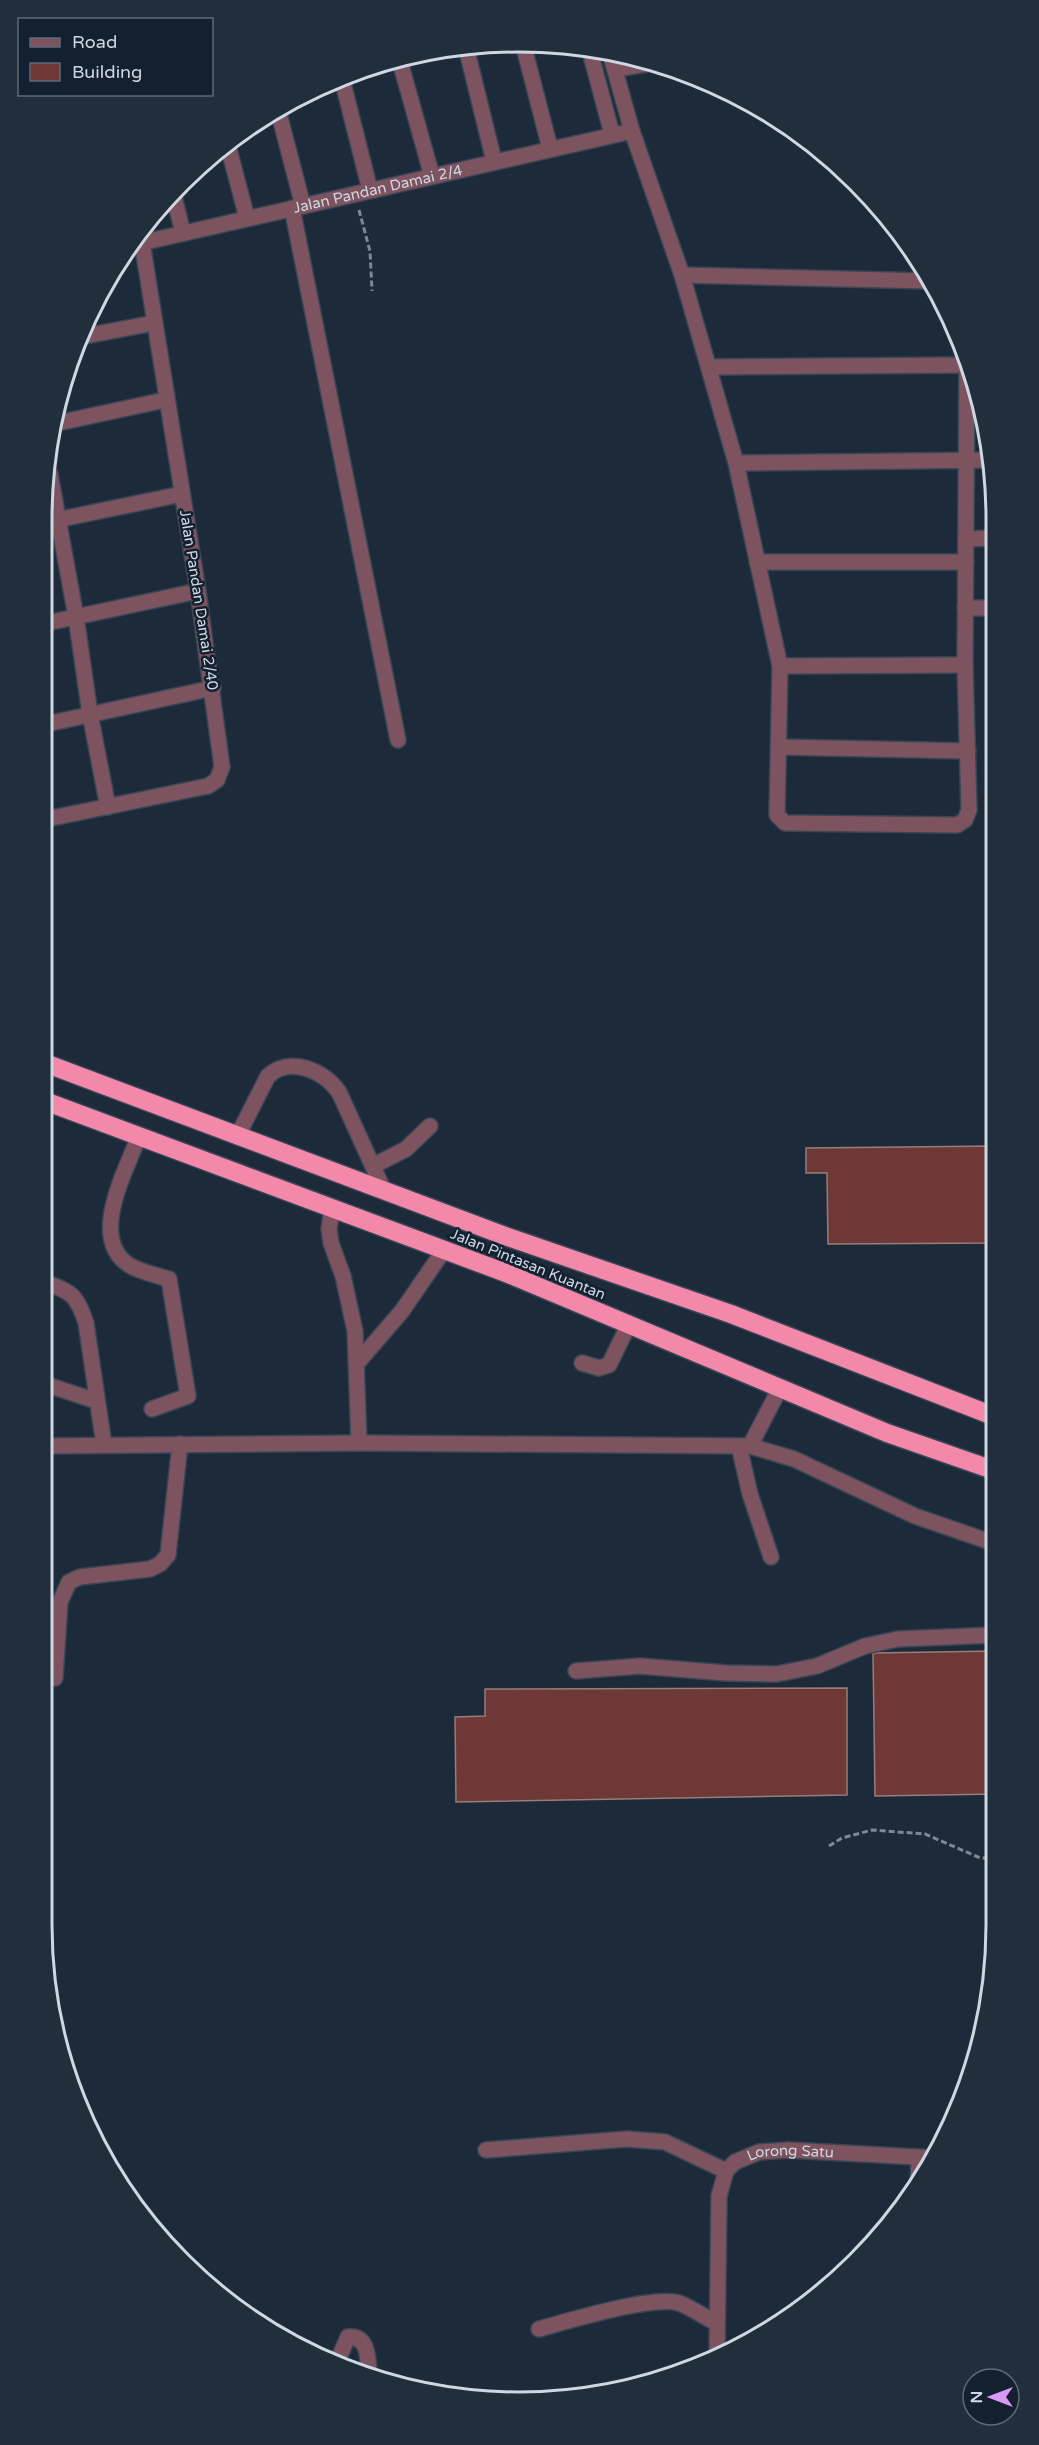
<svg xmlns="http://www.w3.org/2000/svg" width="1039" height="2445" viewBox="0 0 1039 2445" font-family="'Varela Round',sans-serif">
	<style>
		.building { fill: #6d3835; stroke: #987d7a; stroke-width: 1.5 }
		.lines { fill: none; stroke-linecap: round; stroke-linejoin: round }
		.minor-casing { stroke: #394654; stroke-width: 18 }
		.highway-casing { stroke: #394654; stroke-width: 21 }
		.path { stroke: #7d8894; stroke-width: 3; stroke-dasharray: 6 3; stroke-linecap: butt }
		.minor { stroke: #7e5360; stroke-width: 15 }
		.highway { stroke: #f488ab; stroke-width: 18 }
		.labels { text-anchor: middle; stroke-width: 5; stroke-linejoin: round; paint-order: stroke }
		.street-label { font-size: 15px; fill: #cfd8e2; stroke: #12202f }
		.rim { fill: none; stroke: #cfd8e2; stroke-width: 3 }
	</style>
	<rect width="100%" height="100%" fill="#1c2a39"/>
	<path class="building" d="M995,1146V1243L828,1244L827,1173H806V1148Z
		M996,1651L997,1794L875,1796L873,1653Z
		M847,1688V1795L456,1802L455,1717L485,1716V1689Z"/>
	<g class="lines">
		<g class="minor-casing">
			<g id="minor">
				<path d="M523,44L550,148"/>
				<path d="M466,47L494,161"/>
				<path d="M589,48L612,134"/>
				<path d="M610,53L632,131L682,275L736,463L780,666L777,815L785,823L957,825L965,820L969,810L965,665L967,359"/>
				<path d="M399,58L432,176"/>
				<path d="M615,69L653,63"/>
				<path d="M342,79L370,190"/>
				<path d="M278,110L303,206"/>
				<path d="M227,142L247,218"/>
				<path d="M173,193L183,233"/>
				<path d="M292,208L398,740"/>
				<path id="s1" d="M132,245L632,131"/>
				<path d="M682,275L929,281"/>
				<path d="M80,337L154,323"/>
				<path d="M709,367L968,365"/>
				<path d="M58,423L165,400"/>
				<path d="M736,463L993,460"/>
				<path d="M50,474L76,617L90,714L108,807"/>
				<path d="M42,523L182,494"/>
				<path d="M966,539L993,538"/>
				<path d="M757,562H966"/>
				<path d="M965,608H993"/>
				<path d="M42,624L198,591"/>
				<path d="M780,666L965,665"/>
				<path d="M42,725L213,688"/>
				<path d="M779,747L968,751"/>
				<path d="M42,820L208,786L217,780L222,767L198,591L142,242"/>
				<path d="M139,1136C126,1171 88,1238 129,1265C140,1272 156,1275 169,1279L188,1396L152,1409"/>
				<path d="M237,1137L268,1076C290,1056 323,1070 339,1092L384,1191"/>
				<path d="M373,1166L406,1149L430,1126"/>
				<path d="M332,1208L329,1229L331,1243L343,1276L355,1331L359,1443"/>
				<path d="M42,1281C70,1292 76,1292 86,1323L104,1445"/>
				<path d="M358,1362L402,1311L444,1250"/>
				<path d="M582,1363L599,1368L609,1365L629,1324"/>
				<path d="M42,1383L96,1401"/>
				<path d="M42,1446L364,1443L750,1446L780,1388"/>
				<path d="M739,1446L750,1494L771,1557"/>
				<path d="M750,1446L794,1459L915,1516L996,1544"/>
				<path d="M576,1671L640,1666L726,1673L777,1674L817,1666L865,1646L898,1639L996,1635"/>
				<path d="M55,1678L60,1602L69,1582L80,1577L150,1569L160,1564L168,1555L180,1444"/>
				<path d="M486,2150L627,2139L665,2142L726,2171"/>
				<path d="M918,2185L919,2158"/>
				<path d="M539,2329C568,2321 653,2295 679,2303C692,2308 705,2317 716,2323"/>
				<path id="s2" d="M717,2354L719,2196L726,2171L735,2162L759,2152L789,2150L936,2158"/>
				<path d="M338,2360L348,2337C368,2335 368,2358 369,2372"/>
			</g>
		</g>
		<g class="highway-casing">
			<path id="highway" d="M42,1062L508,1237L731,1314L996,1417
				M42,1100L506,1273L887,1433L996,1471"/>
		</g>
		<path class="path" d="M359,210L370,251L372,291
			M829,1846L842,1838L872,1830L925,1834L978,1857L997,1860"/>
		<use href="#minor" class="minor"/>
		<use href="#highway" class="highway"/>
	</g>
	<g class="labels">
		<g class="street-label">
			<text dy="5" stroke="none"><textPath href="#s1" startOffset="252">Jalan Pandan Damai 2/4</textPath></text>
			<text transform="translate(199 600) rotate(81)" y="5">Jalan Pandan Damai 2/40</text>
			<text transform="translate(528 1264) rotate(22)" y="5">Jalan Pintasan Kuantan</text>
			<text dy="5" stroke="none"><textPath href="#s2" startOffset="254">Lorong Satu</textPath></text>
		</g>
	</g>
	<path d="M0 0H1039V2445H0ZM519 52H519A467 467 0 0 1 986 519V1925A467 467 0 0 1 519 2392H519A467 467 0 0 1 52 1925V519A467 467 0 0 1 519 52Z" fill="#212f3d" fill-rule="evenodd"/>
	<path class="rim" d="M519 52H519A467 467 0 0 1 986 519V1925A467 467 0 0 1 519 2392H519A467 467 0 0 1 52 1925V519A467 467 0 0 1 519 52Z"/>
	<rect x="18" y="18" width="195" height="78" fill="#12202f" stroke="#5e6a77" stroke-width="1.5"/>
	<rect x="30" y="38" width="30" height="9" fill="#7e5360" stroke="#5e6a77" stroke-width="1.5"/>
	<text x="72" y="48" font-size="18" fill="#cfd8e2">Road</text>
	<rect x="30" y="63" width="30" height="18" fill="#6d3835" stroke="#5e6a77" stroke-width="1.5"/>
	<text x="72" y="78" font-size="18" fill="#cfd8e2">Building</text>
	<g transform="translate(991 2397) rotate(270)"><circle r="28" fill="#12202f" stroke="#5e6a77" stroke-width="1.5"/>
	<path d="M0-4.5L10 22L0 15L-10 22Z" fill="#dc99f4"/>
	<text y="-9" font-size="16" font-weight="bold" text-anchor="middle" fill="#cfd8e2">N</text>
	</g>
</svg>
